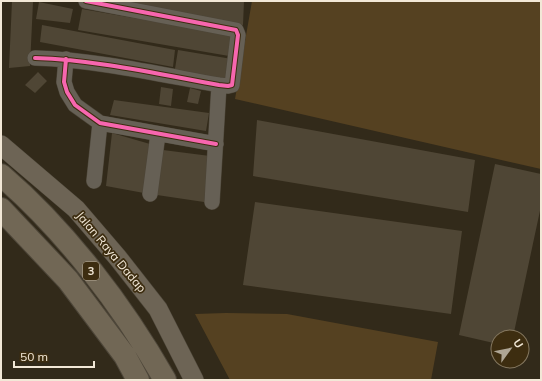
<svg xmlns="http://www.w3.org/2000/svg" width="542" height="381" viewBox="0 0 542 381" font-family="Mulish,sans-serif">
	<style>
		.green { fill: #554121 }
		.building { fill: #4f4635 }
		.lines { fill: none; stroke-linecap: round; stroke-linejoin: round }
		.minor-casing { stroke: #4d4639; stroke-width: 16 }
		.major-casing { stroke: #4d4639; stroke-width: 20 }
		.highway-casing { stroke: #4d4639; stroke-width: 24 }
		.minor { stroke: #666055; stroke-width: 15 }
		.major { stroke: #6d6455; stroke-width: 19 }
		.highway { stroke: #716755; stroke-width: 22 }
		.cycleway-casing { stroke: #3d2d10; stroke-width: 6 }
		.cycleway { stroke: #f766af; stroke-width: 4 }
		.labels { text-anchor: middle; stroke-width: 3.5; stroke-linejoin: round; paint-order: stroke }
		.shield { fill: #3d2d10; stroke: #bcb09b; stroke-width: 1 }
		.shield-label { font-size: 11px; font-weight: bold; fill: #f2e8d7 }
		.street-label { font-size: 12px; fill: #f2e8d7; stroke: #3d2d10 }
	</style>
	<rect width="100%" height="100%" fill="#322a1a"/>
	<path class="green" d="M252,1H541V169L235,99Z
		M226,313L287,314L438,342L431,380H230L195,314Z"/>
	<path class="building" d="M12,1L33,2L30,66L9,68Z
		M115,1H244L243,25L115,2Z
		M39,2L73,9L70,23L36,19Z
		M82,9L232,35L229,56L78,30Z
		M42,25L175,50L173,67L40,42Z
		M178,50L232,59L228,83L174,75Z
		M38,72L47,81L35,93L25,85Z
		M161,87L173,89L171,106L159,104Z
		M190,88L201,91L198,104L187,102Z
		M114,100L209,113L206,131L110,115Z
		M257,120L475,160L468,212L253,176Z
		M112,133L150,144L144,193L106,186Z
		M163,150L210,156L204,202L157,195Z
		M495,164L541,174V206L513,337H498V344L459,335Z
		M255,202L462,231L451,314L243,285Z"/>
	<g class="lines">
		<g class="minor-casing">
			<path id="minor" d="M35,58C97,60 158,74 219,85L228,86L232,85L238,35L236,30L86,1
				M66,59L64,82L67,92L75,105L100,123L216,144
				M94,181L100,123
				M150,194L158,134
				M212,202L219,85"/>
		</g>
		<g class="major-casing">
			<path id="major" d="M1,145L76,209L118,258L158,309L194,380"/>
		</g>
		<g class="highway-casing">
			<path id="highway" d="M1,175C65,230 123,306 165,380
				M1,209L68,280L125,356L138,380"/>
		</g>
		<use href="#minor" class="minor"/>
		<use href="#major" class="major"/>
		<use href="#highway" class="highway"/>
		<g class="cycleway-casing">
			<path id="cycleway" d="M35,58C97,60 158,74 219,85L228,86L232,85L238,35L236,30L86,1
				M66,59L64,82L67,92L75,105L100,123L216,144"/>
		</g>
		<use href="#cycleway" class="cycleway"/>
	</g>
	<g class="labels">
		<rect class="shield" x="83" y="262" width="16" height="18" rx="3"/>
		<g class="shield-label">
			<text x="91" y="275">3</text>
		</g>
		<g class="street-label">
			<text transform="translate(111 252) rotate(50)" y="4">Jalan Raya Dadap</text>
		</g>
	</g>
	<rect width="542" height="381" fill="none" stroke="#f2e8d7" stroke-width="4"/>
	<g transform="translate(510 349) rotate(57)"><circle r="19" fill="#3d2d10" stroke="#857860"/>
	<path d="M0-3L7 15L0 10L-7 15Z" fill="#afa695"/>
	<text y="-6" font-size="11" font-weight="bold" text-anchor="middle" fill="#f2e8d7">U</text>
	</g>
	<path d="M14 361v6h80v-6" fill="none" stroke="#f2e8d7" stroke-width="2"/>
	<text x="20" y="361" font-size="12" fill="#f2e8d7" stroke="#3d2d10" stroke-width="3" paint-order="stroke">50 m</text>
</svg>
